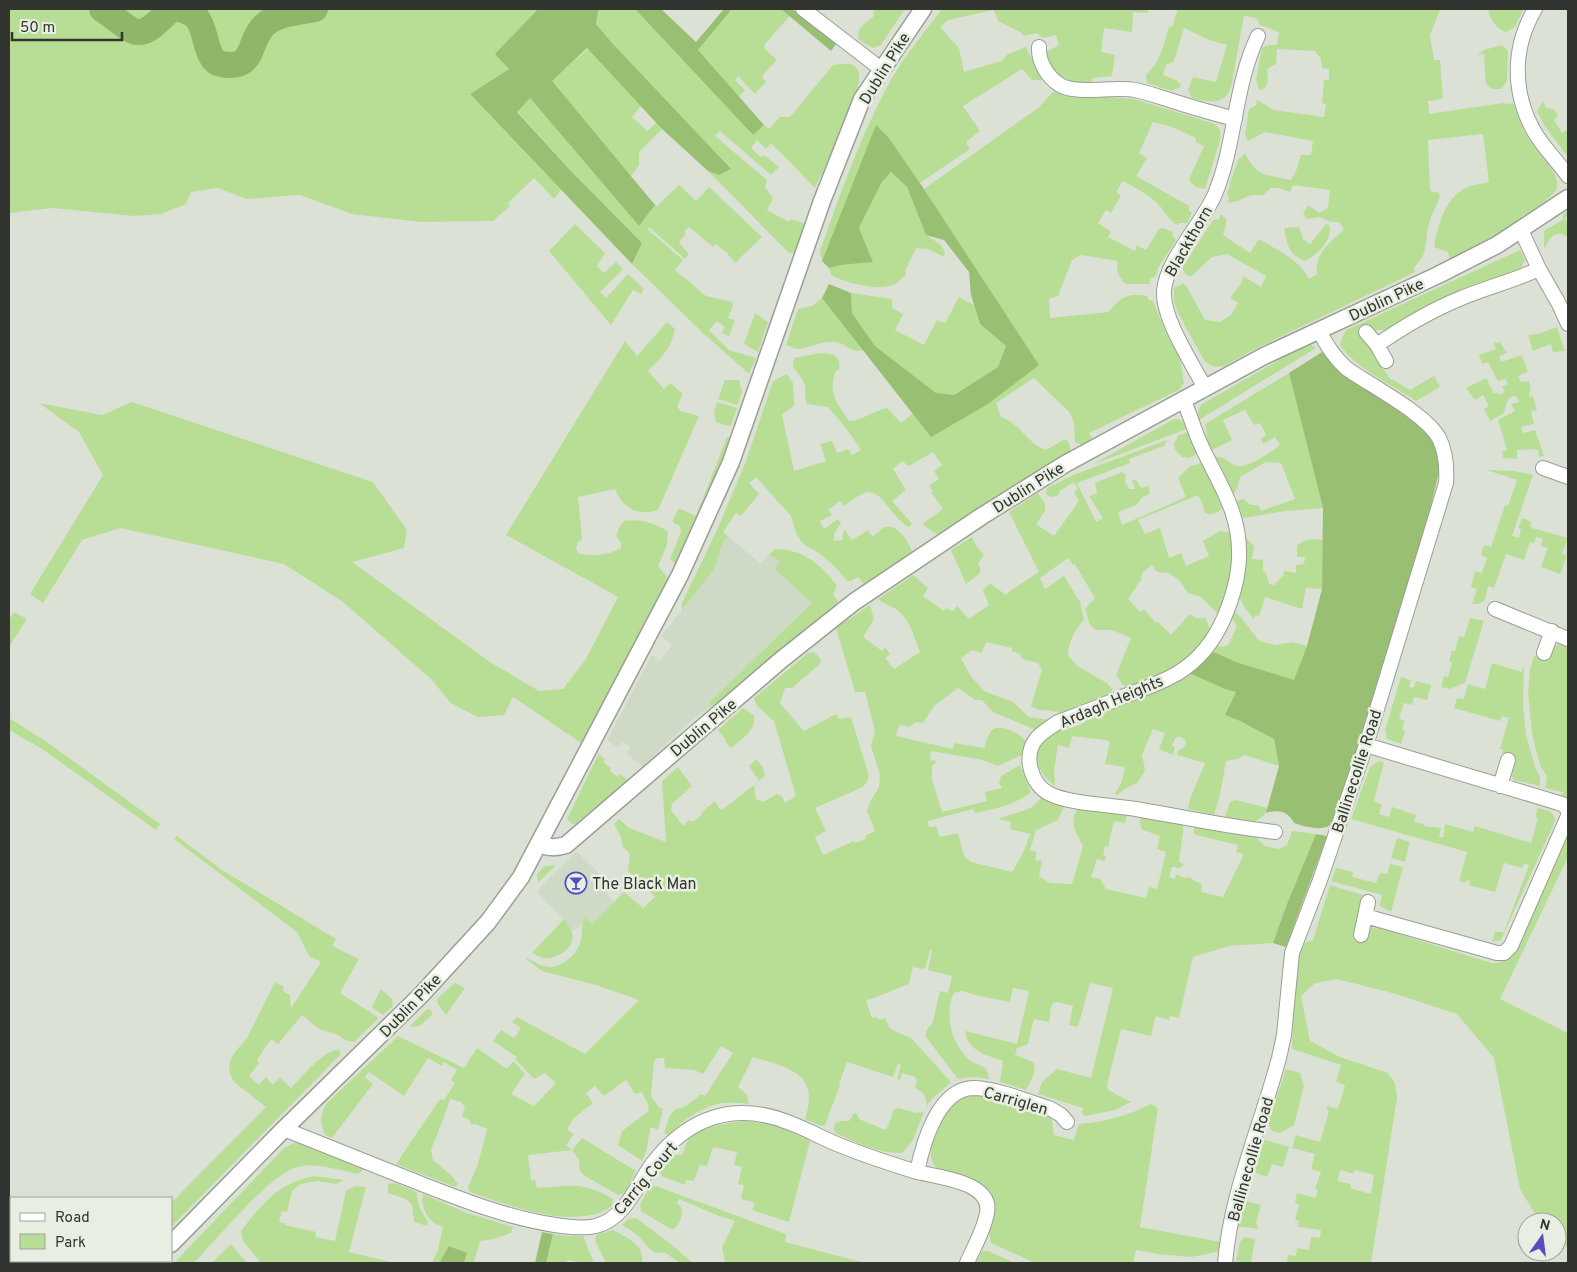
<svg xmlns="http://www.w3.org/2000/svg" width="1577" height="1272" viewBox="0 0 1577 1272" font-family="Overpass,sans-serif">
	<style>
		.built { fill: #cfdac6 }
		.green { fill: #b8de96; fill-rule: evenodd }
		.forest { fill: #98bf72 }
		.lines { fill: none; stroke-linecap: round; stroke-linejoin: round }
		.river { stroke: #8fb669; stroke-width: 26 }
		.minor-casing { stroke: #999f93; stroke-width: 16 }
		.tertiary-casing { stroke: #999f93; stroke-width: 19 }
		.minor { stroke: #fff; stroke-width: 14 }
		.tertiary { stroke: #fff; stroke-width: 16 }
		.labels { text-anchor: middle; stroke-width: 5; stroke-linejoin: round; paint-order: stroke }
		.street-label { font-size: 16px; fill: #32342f; stroke: #e8efe2 }
		.poi-label { font-size: 16px; fill: #32342f; stroke: #e8efe2; text-anchor: start }
	</style>
	<rect width="100%" height="100%" fill="#dbe2d5"/>
	<path class="built" d="M718,528L760,563L775,549L829,598L668,742L643,767L627,754L631,747L622,742L618,748L607,740L652,655L660,661L672,645L661,636L682,610V603Z
		M576,851L613,887L606,894L614,902L592,924L584,917L581,926L572,931L564,919L537,893L544,883Z"/>
	<path class="green" d="M9,9H538L496,54L509,69L470,94L561,190L554,199L534,178L508,203L510,206L493,221L421,222L352,214L300,195L247,199L218,188L191,192L186,204L161,214L134,216L53,208L9,213Z
		M601,9H635L753,135L764,125L769,129L780,117H790L833,65C842,64 853,61 858,70C867,86 824,170 815,188L771,143L766,149L757,140L751,148L761,157L764,155L779,167L771,175L720,131L715,136L767,180L765,187L773,198L767,210L789,222L791,219L806,224L796,252L789,253L708,171L719,175L596,24L598,11Z
		M732,9H781L790,16L765,44L764,48L777,60L762,76L766,82L755,94L738,76L735,80L745,90L739,97L698,50Z
		M875,9H905L881,45L873,48L859,40C855,28 866,23 874,16L873,12Z
		M942,9H1148V13L1133,12L1132,32L1104,28L1101,52L1115,55L1112,76L1092,78V83C1066,83 1054,77 1046,52L1059,45L1056,35L1043,38L1037,33L1023,36L1022,33L998,21L994,10L948,20L940,27L959,48L964,72L1001,61L1008,54L1026,47L1042,80H1032L1022,69L963,106L980,131L966,142L970,149L920,183L889,138L876,126L822,261L820,251C840,195 859,139 887,87C902,59 923,34 942,9Z
		M1178,9H1442L1440,10L1430,35L1434,60H1440L1443,99L1428,101L1429,114L1503,103L1507,104L1513,103C1518,114 1521,125 1527,136C1533,148 1562,174 1557,188C1552,199 1531,211 1521,217L1523,221L1450,259L1448,252L1434,247C1438,226 1443,203 1462,190C1469,185 1481,184 1489,182L1483,134L1428,140L1430,191L1439,193L1440,196C1437,205 1432,214 1429,223C1424,241 1430,253 1414,267L1415,272L1251,351L1225,366L1214,367L1205,362L1177,311L1174,301V287L1181,285L1183,283L1187,287L1205,320L1220,322L1232,314L1238,303L1230,298L1242,282L1243,276L1261,287L1266,276L1227,254L1212,257L1192,276L1186,275L1182,268L1213,220L1219,219L1221,214L1226,219V225L1223,235L1250,253L1259,239C1277,250 1299,259 1309,279L1317,274C1315,251 1330,244 1344,229L1339,222H1331L1320,217L1307,219L1303,214L1308,205L1319,213L1328,208L1330,190L1293,185L1290,192L1279,188H1271L1263,195H1251L1238,201L1227,203L1229,199L1227,193L1238,160L1245,153C1257,178 1267,174 1291,180L1296,171L1301,155H1311L1313,141L1265,132L1248,141L1245,135L1249,109L1256,105L1257,100L1274,110L1324,117L1326,104L1322,103L1324,80H1329V69L1322,68L1321,59L1315,51L1277,49L1276,64L1267,69C1268,77 1270,89 1259,90L1256,79L1262,48L1268,45H1277L1279,32L1260,25L1256,18L1244,16L1231,87C1225,106 1207,102 1192,98L1188,90L1193,77L1216,82L1227,45L1209,40L1184,28L1174,61L1166,65L1163,75L1176,80L1181,84L1180,87L1172,91L1147,83L1146,75C1161,60 1163,47 1169,27H1172Z
		M1488,9H1521L1523,10L1515,27L1506,32C1495,28 1490,19 1488,9Z
		M1502,45L1508,51L1507,81L1501,89H1492L1486,84L1484,54L1477,55L1484,50Z
		M588,49L641,106L632,117L647,131L656,123L662,129L639,152V165L631,176L551,81Z
		M1054,91L1075,98L1106,97L1134,99L1215,124L1220,130V141L1205,189C1198,187 1193,188 1189,179L1204,146L1195,142L1196,138L1172,127L1153,122L1139,153L1147,158L1136,176L1189,206V210L1192,213L1187,223H1179L1177,225C1166,218 1165,210 1156,202C1146,193 1134,187 1123,181L1116,192L1121,196L1111,213L1106,210L1098,223L1111,232L1108,237L1135,251L1137,245L1146,250L1159,229L1163,228L1173,232L1172,235L1176,240L1158,268L1156,276L1151,278L1149,284H1126C1118,277 1117,272 1117,261L1081,255L1072,260L1058,296L1049,299L1050,318L1109,312C1118,297 1131,292 1147,296L1149,300L1153,301L1166,333L1180,359L1184,383L1179,390L1089,433L1092,438L1082,445L1075,442L1074,423L1070,413L1034,378L996,403L1001,417C1020,423 1027,444 1046,450L1065,439C1070,442 1070,447 1070,452L1022,481L946,530L937,534C931,532 928,527 922,524L943,509L931,492L933,491L929,486L939,479L934,471L942,465L933,452L909,466L902,461L893,469L906,490L892,501L912,524L909,527C894,521 883,491 868,492C860,493 850,502 844,506L840,501L828,510L832,515L820,521L824,529L838,519L841,523L834,534V541L843,540V532L845,530L852,540L868,530L873,537C876,534 881,529 885,527C897,523 910,543 912,552L864,584L858,577L851,581H847L835,567L819,553L803,544L796,533L791,516L756,477L749,483L759,494L741,516L736,513L723,532L728,536L723,542L714,569L682,610V603L718,528L746,461L773,381L787,374L793,383L794,406L782,414L794,471L826,461L820,444L832,441L837,453L848,449L852,455L861,450L846,428L828,407L807,404C804,398 806,393 805,386C803,379 798,373 793,367L794,358C808,356 843,344 839,369L835,372C829,395 836,402 849,421C862,421 874,410 887,408L901,423L913,413L920,423L1039,365L924,189L1038,108Z
		M530,98L639,226L655,205L657,206L679,185L696,201L709,187L762,237L735,263L727,253L716,244L713,247L689,227L684,231L686,234L679,242L689,254L685,259L649,227L647,229L683,260L675,270L706,296L732,302L733,306L728,318L735,320L729,336L721,333L725,327L717,321L709,330L729,350L756,358L749,374L704,334L632,264L642,243L569,169L517,111Z
		M1543,101L1546,108L1554,109L1558,115L1554,120L1562,133L1568,129V157L1544,125L1537,111Z
		M891,172L907,187L926,235L940,244L945,252L944,257L928,249L916,248L905,271L906,274C903,277 900,281 897,283C881,293 846,283 831,275L829,268L841,265L873,262L859,228L882,182Z
		M1568,210V216L1564,219L1568,222V237C1554,229 1551,237 1544,249V231L1564,219L1562,216Z
		M575,224L605,253L597,266L604,273L616,262L623,269L600,292L606,298L628,274L644,289L641,294L633,290L611,325L549,251Z
		M1326,224L1329,225C1333,240 1318,254 1305,261C1287,253 1288,246 1284,228L1299,227L1303,239L1310,244Z
		M1520,250L1525,260L1520,270L1453,294L1431,304L1385,330H1375L1368,326L1360,334L1391,380L1392,379L1410,390L1434,376L1440,387L1416,401C1391,384 1358,370 1340,345L1342,337L1346,330Z
		M851,293L892,299V308L903,314L895,330L924,345L937,320L945,323L959,297L974,305L980,324L1006,346L998,367L954,395L936,393L875,346L852,313Z
		M822,298L863,350C848,354 848,343 835,342C822,340 804,350 797,349C793,348 789,346 786,345L798,309L812,306Z
		M755,313L768,322L758,352L744,344Z
		M667,322L675,329C672,348 661,358 648,371L664,389L671,383L679,391L683,393L677,407L681,411L699,416L658,510C639,517 622,508 615,489L578,497L582,539L578,542L576,549L578,553C590,557 610,555 621,548V542L616,536L619,528L624,521C637,518 658,523 668,532L667,545L658,566L669,579L651,615L581,743L513,697L504,715L478,717L451,703L431,679L343,602L284,564L120,528L82,540L43,603L30,594L103,475L79,432L39,403L102,415L132,402L373,482L407,530L404,548L352,562L490,662L539,691L563,689L586,659L618,597L506,535L625,341L637,356Z
		M1557,327L1565,351L1553,352L1551,344L1533,351L1528,335L1538,334Z
		M1500,342L1507,353L1499,356L1501,362L1522,355L1528,372L1518,376L1521,382L1529,381L1531,391L1529,392L1530,397L1533,396L1537,410L1531,411L1534,424L1521,427L1523,433L1535,430L1544,456L1539,457L1538,449L1517,450V459L1503,458L1502,451L1507,450L1498,420L1515,411L1511,404L1519,402L1516,396L1508,398L1509,400L1507,401L1504,413L1490,421L1484,409L1489,406L1483,395L1475,400L1466,388L1486,378L1494,393H1498L1500,395L1505,392L1502,386L1508,385L1506,379L1498,381L1488,362L1482,364L1479,355L1496,349L1494,343Z
		M1309,343L1316,348L1199,420C1196,414 1198,409 1202,404Z
		M1289,373L1323,508L1286,511L1243,518L1237,501L1243,499L1251,505H1258L1261,511L1295,499L1281,463L1266,462L1240,477L1237,489L1233,494L1215,457C1228,456 1227,463 1237,466C1246,469 1273,451 1280,445L1275,437L1263,444L1261,439L1266,435L1260,423L1254,425L1245,410L1223,420L1232,440L1212,450L1208,442L1205,424Z
		M725,380H739L742,391L738,405L718,399Z
		M717,402L737,408L731,425L728,426L716,422L714,413Z
		M1174,419H1179L1189,428L1092,465Z
		M1188,432L1199,453L1189,458L1182,457L1175,450L1174,443L1177,439V436Z
		M727,437H730L709,497L678,561L676,564L670,559L681,532L680,526L674,523L673,520L679,508L696,516Z
		M1167,440L1164,446L1129,459L1130,463L1077,483L1096,522L1103,518L1089,496L1097,493L1095,483L1122,472L1126,475L1125,482L1129,489H1135L1132,480H1136L1141,488L1148,486L1150,494L1143,497L1136,505L1118,512L1122,525L1186,497L1178,478L1190,466L1199,464L1203,461L1224,507C1217,513 1213,516 1205,513L1202,503L1198,495L1138,520L1145,534L1160,528L1169,558L1181,553L1186,566L1209,556L1203,541L1220,531L1230,532L1232,548L1235,551V563L1219,615L1201,597L1188,593L1179,580L1169,573L1157,572L1152,565L1142,573L1141,580L1128,599L1140,612L1144,609L1155,622H1158L1171,635L1190,614C1195,618 1198,620 1205,617L1211,632L1194,653L1178,667L1131,689L1123,685L1116,675L1131,638L1112,630H1096L1090,625L1085,609L1095,598L1075,564L1073,565L1068,558L1040,578L1045,589L1064,576L1080,602L1084,619C1075,631 1069,640 1068,655L1077,666L1107,683L1112,689L1111,697L1062,715C1052,707 1041,714 1031,706L1042,670L1038,663L1022,659L1020,654L1012,651V648L986,642L982,653L972,650L961,658L970,675L984,691L1013,702L1029,717L1050,720L1036,730L993,712L982,700H975L958,688L934,706L923,723L915,722L910,727L899,725L896,736L953,749L954,743L984,748C986,743 988,733 993,729C1002,723 1023,735 1028,744L1024,754L998,766L983,760L931,751L930,760L937,761L932,766V779L942,812L987,801L985,792L1002,788L999,783L1001,776L1020,765L1031,792C1015,805 995,809 975,813L973,809L928,821L929,827L936,826L940,837L958,833L964,856L971,862L1012,872L1025,849L1030,834L1010,829L1011,822L998,819L1031,808L1043,796L1066,803L1058,820L1036,830L1030,850L1037,852L1035,860L1042,861L1039,876L1050,883L1072,884L1083,846C1075,830 1067,820 1081,805L1088,806L1095,811L1103,812L1112,810L1124,811L1127,816L1125,823L1114,821L1108,847L1105,846L1103,855L1106,856L1105,861L1097,859L1091,877L1100,879L1106,889L1146,898L1149,887L1157,889L1166,852L1157,849L1160,836L1141,829L1140,820L1141,816L1178,822L1183,825V833L1179,862L1184,864L1180,868L1172,867L1169,877L1175,879L1176,874L1185,878L1190,877L1194,881L1200,883L1202,886L1201,892L1223,897L1244,854L1236,852L1238,845L1196,835L1194,833V826C1208,827 1218,832 1231,834L1234,831L1255,836L1265,846L1278,849L1287,845L1292,831L1316,834L1287,904L1273,943L1229,946L1193,957L1179,1018L1170,1016L1169,1020L1156,1016L1151,1036L1121,1029L1107,1085L1108,1090L1131,1102L1115,1110L1085,1116L1082,1113L1083,1108L1038,1094L1042,1082L1057,1069L1091,1078L1113,988L1090,983L1078,1027L1069,1025L1073,1006L1058,1002L1053,1003C1049,1009 1051,1015 1049,1022L1034,1019L1028,1044L1017,1048L1015,1055L1033,1062C1038,1071 1030,1082 1026,1090L1000,1082L1003,1061C987,1055 967,1051 965,1031L1017,1044L1029,991L1013,988L1010,1002L979,996L962,991L954,993C944,1015 951,1042 968,1059C978,1068 987,1061 989,1079L975,1077L958,1079L926,1037C925,1031 927,1028 932,1025L940,991L948,993L952,976L928,970L932,950H930L926,966L923,969L913,967L909,984L866,1001L872,1018L875,1017L880,1020L885,1018L889,1027L894,1031L911,1038L951,1082L932,1099L927,1106C926,1097 924,1092 915,1088L917,1081L915,1077L902,1073L900,1080L897,1079L901,1065L898,1064L893,1077L847,1062L839,1084L840,1085L825,1125L821,1126L805,1119C820,1073 790,1068 753,1057L738,1087L747,1095L749,1104C740,1103 727,1102 718,1104C701,1108 679,1122 669,1136L664,1133L669,1117L675,1110L686,1106L701,1094L705,1096L733,1053L721,1046L703,1074L694,1070L665,1068L664,1058H658L654,1061L651,1096L659,1107L663,1109L658,1130L651,1127C647,1140 649,1148 642,1161L618,1145L622,1131L649,1111L648,1104L642,1092L635,1094L626,1080L604,1096L595,1086L586,1093L593,1103L574,1118L567,1129L574,1134L566,1145L572,1150L582,1138L636,1171L625,1193L618,1195L585,1176L580,1171L579,1160L572,1150L528,1155L531,1180H535L537,1188C569,1186 584,1181 613,1199L612,1206C576,1232 507,1205 470,1192L468,1187L478,1164L487,1129L475,1124L471,1125L469,1119L462,1117L465,1107L461,1102L450,1099L444,1117L431,1150L433,1160L451,1175L458,1184L455,1187L396,1164L440,1099L444,1100L455,1083L451,1080L457,1070L444,1062L442,1066L428,1058L404,1096L369,1072L365,1077L373,1084L332,1138L325,1135C319,1122 320,1115 327,1103L398,1036L464,1068L477,1048L507,1069L513,1061L525,1074L511,1094L534,1106L556,1083L545,1073L534,1079L515,1059L517,1057L493,1041L501,1030L514,1038L521,1028L512,1022L517,1017L585,1054L639,1000L596,985L542,971L526,959L527,958C535,962 544,968 553,967C566,964 578,953 581,940C583,932 581,925 584,917L592,924L624,892L643,908L655,897L628,871L630,854L623,847L621,837L614,824L619,819L629,828L666,842L662,781L678,767L692,786L672,804L671,810L683,826L689,820L692,822L702,815L701,813L715,801L720,810L723,809L754,785L756,799L763,802L777,794L782,796L785,803L796,796L774,721L757,706L754,698L808,653L814,652L821,659L820,664L792,688H785L780,703L804,731L836,714L839,719L851,717L869,776L867,782L863,787L815,808L826,831L815,837L823,855L854,841L855,843L866,839L865,836L875,831L867,811L870,802L879,787L880,775L871,746L875,731L865,692H855L836,628L870,605L874,619L863,637L882,651L885,647L890,654L885,658L894,669L920,652C914,637 910,619 896,609C890,606 883,603 878,599L913,575L928,588L923,596L944,611L946,608L953,611L957,606L969,619L989,605L983,590L990,583L1006,595L1010,591L1039,572L1009,512L1038,493L1045,504V511L1036,524L1054,536L1079,501L1074,492L1078,489L1074,482L1060,491L1057,496L1051,497L1046,494L1047,488L1073,475Z
		M1487,470L1514,471L1533,475L1512,536L1519,538L1521,529L1518,528L1522,518L1532,522L1530,525L1532,528L1568,538L1562,553L1567,556L1560,574L1541,567L1548,548L1540,546L1543,539L1536,537L1534,543L1530,542L1524,560L1506,554L1494,588L1488,586L1485,600L1479,604H1472L1477,589L1471,587L1475,571L1482,573L1487,558L1481,555L1484,545L1491,547L1505,505L1508,506L1517,480Z
		M972,537L976,546L984,555L978,563L981,570L978,575L966,584L951,550Z
		M1246,538L1254,546L1252,559L1263,560V570L1266,573L1269,584L1274,585L1283,576L1284,571L1296,573V565L1304,564L1305,557H1297V546C1304,538 1313,539 1323,540L1322,589L1306,588L1302,609L1265,597L1259,616L1255,615L1254,619L1245,608L1239,597C1245,578 1248,558 1246,538Z
		M775,549C803,549 820,564 837,585L833,594L838,601L836,605L731,693L699,714L710,705L709,703L812,603L775,569L780,563L779,560L769,555Z
		M14,612L27,619L9,647V620Z
		M1235,612L1241,617L1259,641L1276,645L1293,642L1307,646L1294,681L1236,662L1214,652L1218,645L1222,647L1228,645L1237,626L1232,619Z
		M1470,618L1484,621L1465,683L1449,689L1441,687L1444,676L1448,677L1452,663L1449,661L1452,651H1455L1459,636L1464,637Z
		M1563,643L1568,644V799L1561,798L1563,792L1545,788L1547,777L1540,765L1532,734L1528,693L1530,669L1534,656L1547,661L1553,646Z
		M1492,663L1522,672L1524,665L1523,703L1526,735L1535,767L1540,777V786L1514,780L1511,775L1515,757L1502,753L1503,749H1500L1509,718L1502,716L1500,721L1454,708L1457,698L1464,699L1468,684L1485,689Z
		M1189,673L1225,689L1236,692L1225,715L1240,721L1274,739L1279,766L1245,755L1237,759L1226,761L1220,795L1214,815L1188,809L1190,799L1205,763L1177,755L1179,750C1183,748 1186,746 1186,741L1181,737H1176L1172,745L1175,747L1173,755L1159,749L1165,733L1153,729L1142,755L1145,769L1143,774L1137,783L1128,787L1117,795L1115,794L1122,781L1125,767L1105,764L1110,742L1105,740L1072,736L1069,748L1058,745L1054,770L1055,786C1039,774 1029,756 1046,738C1049,734 1055,732 1059,729L1063,731L1084,723L1088,718L1147,695Z
		M1401,677L1411,680L1409,687L1414,688L1416,681L1431,685L1427,700L1414,697L1412,705L1404,703L1399,719L1405,721L1402,729L1405,731L1401,744L1387,739L1385,730Z
		M743,708L754,715C757,730 742,739 731,748L725,741L726,740L718,730Z
		M9,718L47,742L160,824L156,830L42,749L9,730Z
		M599,754L605,759L603,762L611,768L610,771L618,777L620,774L628,780L574,825L567,819C578,797 587,776 599,754Z
		M756,759L763,767L765,776L759,781L749,766Z
		M1379,761L1384,762L1374,801L1382,805L1379,814L1389,817L1392,807L1416,815L1414,822L1424,824V826L1441,828L1439,837H1443L1445,824L1473,832L1475,826L1531,843L1538,818L1535,816L1538,808C1546,810 1555,811 1555,821L1501,940L1492,942L1495,932H1504L1529,865L1524,863L1522,868L1504,863L1495,892L1469,885L1470,881L1467,880L1465,883L1459,881L1467,852L1351,819L1370,767Z
		M1235,800L1268,808L1266,813L1255,822L1225,817L1230,802Z
		M1568,831V857L1500,999L1568,1033V1249L1557,1237V1222H1540L1520,1189L1494,1058L1457,1014L1396,994L1337,979L1315,983L1301,996L1310,1041L1340,1057L1388,1073L1395,1083L1397,1098L1371,1263H1287L1288,1255L1296,1256L1297,1248L1309,1250L1311,1237L1320,1238L1321,1230L1298,1227L1299,1221L1295,1220L1299,1205L1295,1202L1297,1193L1315,1198L1318,1190L1315,1189L1321,1172L1311,1169L1315,1154L1292,1148L1296,1135L1320,1142L1329,1111L1327,1110V1106L1338,1109L1345,1085L1336,1082L1341,1065L1292,1049L1294,981L1298,951L1305,943L1313,940L1330,885L1363,895L1355,936L1367,939L1371,928L1377,927L1491,963C1507,963 1508,958 1515,946ZM1341,1170L1353,1174L1355,1170L1374,1175L1371,1194L1350,1188L1351,1184L1337,1181Z
		M177,836L222,870L336,939L332,946L359,959L340,993L379,1018L354,1042L345,1040L338,1035L319,1029L302,1015L278,1044L271,1039L257,1060L259,1063L249,1076L259,1085L266,1077L273,1085L280,1077L291,1088C301,1078 325,1048 339,1050L341,1054L171,1227V1203L266,1107L234,1082L229,1072L230,1061L235,1052L247,1038L275,982L284,987L283,991L290,995L291,1008L321,962L309,956L297,932L174,839Z
		M1397,838L1410,842L1405,862L1391,858Z
		M1390,864L1403,867L1391,912L1380,906L1382,895L1331,881L1336,868L1353,872L1352,877L1376,883L1380,873L1387,874Z
		M556,865L538,883L537,874L545,866Z
		M564,919C567,923 571,928 572,933C576,948 556,960 543,958C539,957 536,955 532,953Z
		M455,983L465,988L446,1015L438,1004L437,999Z
		M381,989L392,999L393,1006L383,1015L372,1007Z
		M427,1009L431,1010L432,1015L421,1025L415,1027L410,1026Z
		M1286,1069L1300,1073L1304,1086L1294,1125L1280,1133L1272,1131L1268,1123Z
		M975,1093L1014,1103L1049,1115L1052,1120L1054,1135L1074,1140L1079,1124C1105,1122 1127,1116 1151,1104L1158,1108L1140,1227L1221,1242L1220,1251L1192,1257L1158,1254L1136,1250L1133,1263H1035L991,1243L989,1231L994,1215V1202L990,1190C982,1185 974,1179 966,1177C956,1174 945,1175 937,1168C919,1152 944,1107 960,1097C964,1095 970,1094 975,1093Z
		M899,1108L916,1113L924,1112L913,1140L902,1153C879,1154 856,1142 835,1133L834,1129L835,1123L842,1121H849L854,1113L857,1114L859,1119L885,1130L888,1126L894,1109Z
		M746,1121C773,1124 785,1129 810,1141L789,1222L752,1210L755,1203L741,1199L744,1185L738,1184L742,1167L734,1165L737,1152L713,1147L707,1166L700,1165L694,1181L686,1180L685,1185L661,1176L662,1175L659,1171C666,1158 667,1154 683,1155C684,1150 686,1143 688,1140C699,1126 730,1123 746,1121Z
		M1262,1139L1289,1147L1283,1167L1272,1164L1267,1177L1254,1172L1253,1168Z
		M294,1143H301L364,1169L358,1174C340,1170 316,1162 297,1167C269,1175 216,1240 194,1263H174L284,1148Z
		M314,1176L344,1180L336,1184L317,1181L301,1184L292,1191L287,1212L282,1211L279,1222L285,1223V1225L316,1232L315,1237L335,1241L346,1191L355,1186L366,1187L349,1252L395,1263H261L243,1241L241,1231C264,1202 277,1184 314,1176Z
		M395,1183L417,1192C417,1204 422,1213 428,1222L427,1226L414,1222L412,1205L406,1199L388,1193V1184Z
		M650,1186H656L786,1234L785,1242L865,1263H725L722,1247L735,1221L719,1216L679,1199L677,1203L681,1207C684,1215 679,1225 673,1229L669,1228L641,1211L640,1204Z
		M423,1194L467,1213L513,1227L511,1233L494,1239L480,1241L474,1262L464,1263L467,1253L449,1246L439,1263H432L438,1250L443,1227C440,1225 434,1224 432,1221C425,1215 421,1203 423,1194Z
		M1242,1200L1261,1205L1256,1223L1259,1229L1235,1226Z
		M636,1218L667,1241L693,1263H680L664,1252C650,1257 645,1241 636,1234C632,1231 627,1228 622,1225L628,1219Z
		M613,1230C627,1238 645,1244 642,1263H630L628,1262L625,1263H606L595,1241L596,1235Z
		M553,1234L569,1236H583L594,1263H583L569,1260L563,1263H546Z
		M1244,1237L1255,1239L1251,1263L1236,1261L1240,1242Z
		M231,1244L247,1263H212Z
		M982,1251H988L1009,1260L1011,1263H977Z"/>
	<path class="forest" d="M538,9H601L598,11L596,24L612,43L731,169L719,175L708,171L662,129L587,48L552,81L655,205L639,226L530,98L517,112L569,169L642,243L632,264L470,94L509,69L495,54Z
		M635,9H661L696,42L724,9H732L698,50L764,125L753,135Z
		M781,9H792L836,44L831,51Z
		M876,125L889,138L924,189L1039,365L988,404L931,437L822,298L829,284L851,293L852,313L875,346L936,393L954,395L998,367L1006,346L980,324L971,295L969,272L944,240L926,235L907,187L891,172L882,182L859,228L873,262L841,265L829,268L822,261Z
		M1322,352L1333,363L1357,383L1420,426L1432,440L1438,455L1439,472L1426,526L1335,821C1326,833 1306,827 1294,823C1288,811 1279,809 1266,813L1279,766L1274,739L1240,721L1225,715L1236,692L1225,689L1189,673L1214,652L1236,662L1294,680L1307,646L1322,589L1323,508L1289,373Z
		M1316,834L1327,836L1286,947L1273,943L1287,904Z
		M542,1232L553,1234L546,1263H535Z
		M449,1246L467,1253L464,1263H439Z"/>
	<g class="lines">
		<path class="river" d="M102,9C138,34 136,45 171,9
			M180,9C187,11 192,13 197,18C207,30 205,61 221,64C258,71 246,39 267,23C281,13 299,12 315,9"/>
		<g class="minor-casing">
			<path id="minor" d="M803,9L881,69
				M1535,9C1512,48 1512,93 1535,133C1544,148 1558,162 1568,176
				M1039,47C1038,61 1047,77 1060,85C1076,95 1114,86 1135,90C1150,93 1165,99 1179,103C1198,109 1216,114 1235,119
				M1521,230L1539,269L1559,304L1568,324
				M1366,332L1377,345L1386,361
				M1377,345C1403,327 1430,311 1459,299C1485,288 1513,281 1539,269
				M1205,388C1192,363 1162,318 1164,291C1166,260 1203,223 1215,194C1236,143 1234,86 1258,36
				M1183,399C1190,414 1194,430 1201,445C1211,467 1224,488 1232,511C1245,549 1239,583 1224,618C1214,641 1199,660 1178,673C1161,683 1141,690 1122,697C1101,706 1080,714 1058,722C1051,727 1043,731 1037,738C1022,755 1031,785 1050,794C1070,804 1112,805 1136,809C1183,817 1228,827 1275,832
				M1543,468L1568,477
				M1495,609L1568,639
				M1544,653L1552,631
				M1366,745L1562,804L1568,809
				M1500,786L1508,760
				M1365,916L1497,953H1504L1511,946L1568,816V811
				M1361,935L1368,902
				M284,1129C324,1145 364,1161 404,1177C453,1196 502,1217 555,1225C568,1227 583,1229 596,1226C626,1218 637,1184 653,1163C689,1116 736,1101 790,1123C804,1128 818,1136 832,1142C860,1154 888,1163 917,1172
				M967,1263C974,1247 984,1230 987,1213C993,1182 938,1177 917,1172C923,1143 938,1089 973,1088C995,1088 1030,1102 1051,1109L1061,1115L1067,1122
				M1225,1263C1231,1192 1261,1126 1279,1058L1284,1035L1292,953L1320,880L1366,745L1446,483C1447,468 1446,452 1439,438C1425,413 1371,386 1346,368C1334,357 1326,345 1319,330"/>
		</g>
		<g class="tertiary-casing">
			<path id="tertiary" d="M539,844C549,848 556,848 566,845L781,660L854,602L982,516L1065,464L1264,356L1438,275L1497,245L1568,198
				M171,1244L284,1129L421,995L488,922L521,877L680,575L731,462L822,201L862,99L923,9
				M153,1263L155,1261"/>
		</g>
		<use href="#minor" class="minor"/>
		<use href="#tertiary" class="tertiary"/>
	</g>
	<defs>
		<g id="bar-ring" transform="scale(1.125)"><circle r="9.5" fill="#e8efe2" stroke="#554dc4" stroke-width="1.5"/><path d="M-6-5H6L.8 .8V4.5H3.5V6h-7V4.5H-.8V.8Z" fill="#554dc4"/></g>
	</defs>
	<g fill-rule="evenodd">
		<use href="#bar-ring" x="576" y="883"/>
	</g>
	<g class="labels">
		<g class="street-label">
			<text transform="translate(884 68) rotate(-58)" y="6">Dublin Pike</text>
			<text transform="translate(1188 241) rotate(-60)" y="6">Blackthorn</text>
			<text transform="translate(1386 299) rotate(-25)" y="6">Dublin Pike</text>
			<text transform="translate(1028 487) rotate(-32)" y="6">Dublin Pike</text>
			<text transform="translate(1111 701) rotate(-23)" y="6">Ardagh Heights</text>
			<text transform="translate(703 727) rotate(-40)" y="6">Dublin Pike</text>
			<text transform="translate(1356 771) rotate(-72)" y="6">Ballinecollie Road</text>
			<text transform="translate(410 1005) rotate(-46)" y="6">Dublin Pike</text>
			<text transform="translate(1016 1100) rotate(16)" y="6">Carriglen</text>
			<text transform="translate(1250 1159) rotate(-74)" y="6">Ballinecollie Road</text>
			<text transform="translate(645 1178) rotate(-50)" y="6">Carrig Court</text>
		</g>
		<g class="poi-label">
			<text x="592" y="889">The Black Man</text>
		</g>
	</g>
	<rect width="1577" height="1272" fill="none" stroke="#32342f" stroke-width="20"/>
	<rect x="10" y="1197" width="162" height="65" fill="#e8efe2" stroke="#9fa49a"/>
	<rect x="20" y="1213" width="25" height="8" fill="#ffffff" stroke="#9fa49a"/>
	<text x="55" y="1222" font-size="15" fill="#32342f">Road</text>
	<rect x="20" y="1234" width="25" height="15" fill="#b8de96" stroke="#9fa49a"/>
	<text x="55" y="1247" font-size="15" fill="#32342f">Park</text>
	<g transform="translate(1542 1237) rotate(14)"><circle r="24" fill="#e8efe2" stroke="#9fa49a"/>
	<path d="M0-4L9 19L0 12L-9 19Z" fill="#554dc4"/>
	<text y="-8" font-size="14" font-weight="bold" text-anchor="middle" fill="#32342f">N</text>
	</g>
	<path d="M12 32v8h110v-8" fill="none" stroke="#32342f" stroke-width="2.5"/>
	<text x="20" y="32" font-size="15" fill="#32342f" stroke="#e8efe2" stroke-width="4" paint-order="stroke">50 m</text>
</svg>
